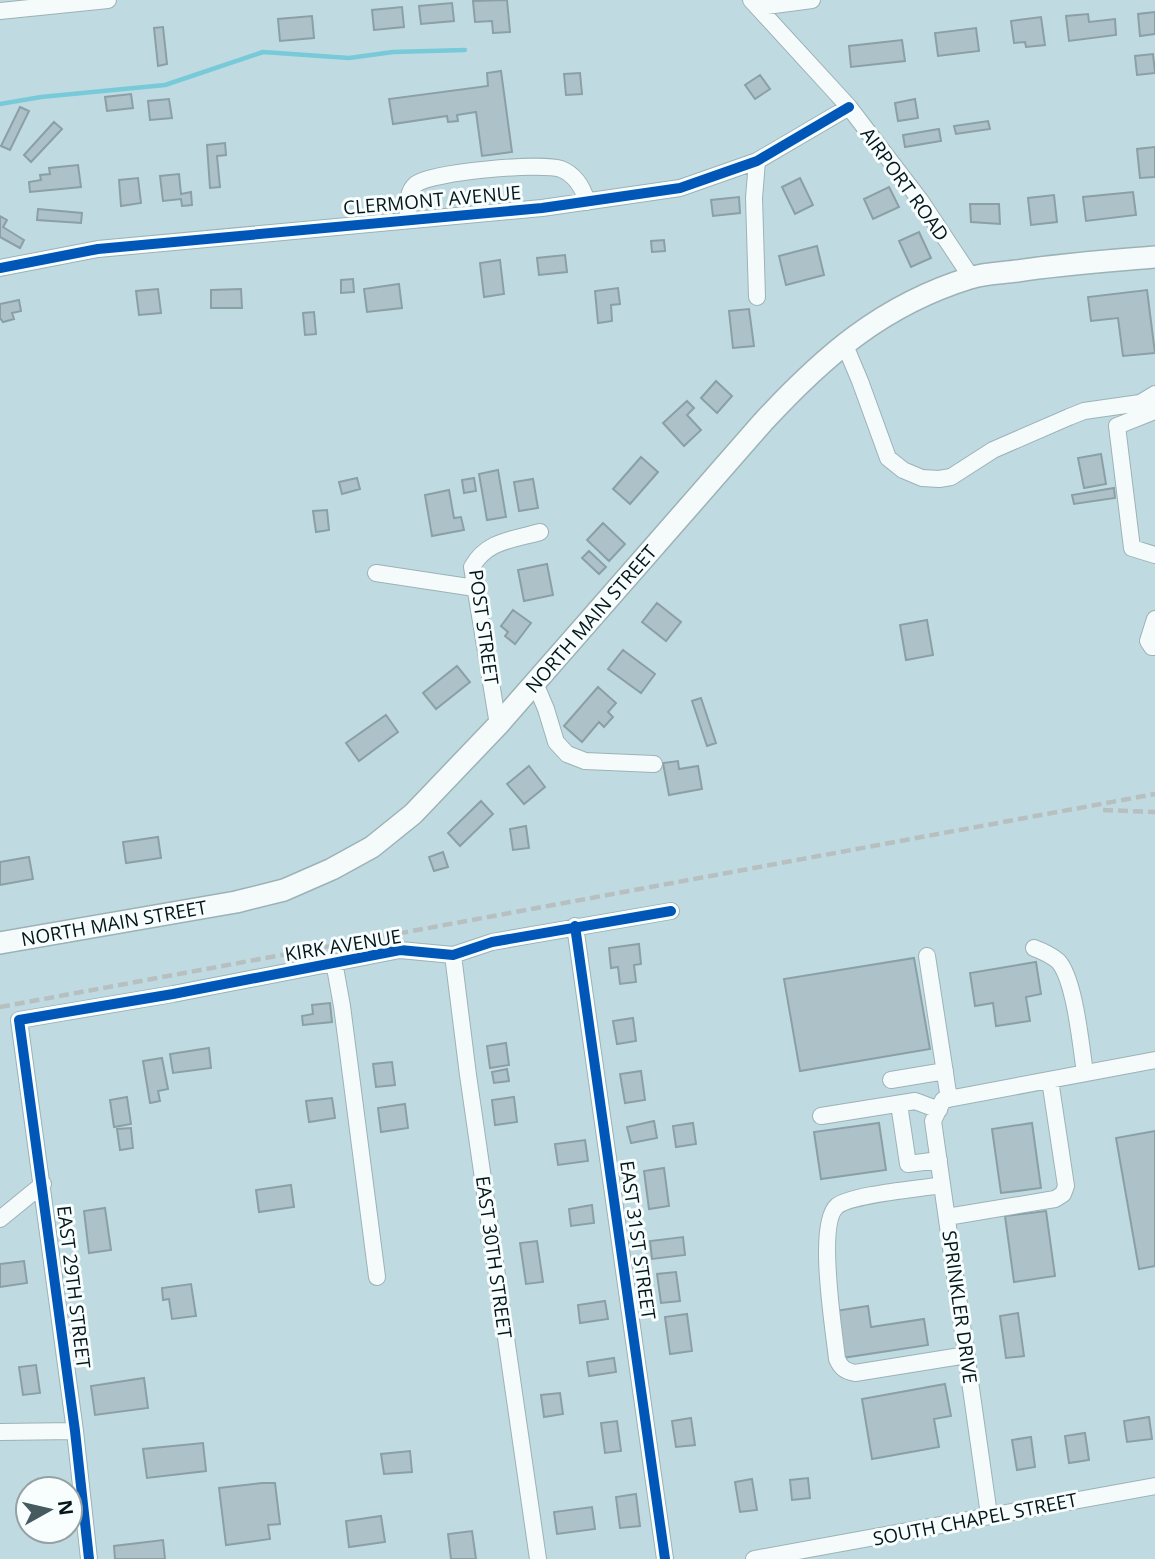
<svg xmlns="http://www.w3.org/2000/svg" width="1155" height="1559" viewBox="0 0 1155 1559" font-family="'Open Sans',sans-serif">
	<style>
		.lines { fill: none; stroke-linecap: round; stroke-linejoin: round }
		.stream { stroke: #78cad9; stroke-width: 4.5 }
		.building { fill: #adc2c8; stroke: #8b9fa6; stroke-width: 2 }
		.minor-casing { stroke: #9cb2b7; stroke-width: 18 }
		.major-casing { stroke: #9cb2b7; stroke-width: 24 }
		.minor { stroke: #f5fafa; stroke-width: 16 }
		.major { stroke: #f5fafa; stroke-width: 21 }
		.rail { stroke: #b7bfc0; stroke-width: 4.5; stroke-dasharray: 10 5; stroke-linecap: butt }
		.cycleway-casing { stroke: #f8fdfe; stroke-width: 15 }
		.cycleway { stroke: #0057b8; stroke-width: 10 }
		.labels { text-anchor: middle; stroke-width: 6; stroke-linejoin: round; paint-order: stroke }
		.street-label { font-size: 19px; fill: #031619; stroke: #f8fdfe }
	</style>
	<rect width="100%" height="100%" fill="#bfdbe1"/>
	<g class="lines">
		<path class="stream" d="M0,104L41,97L165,85L263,52L349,58L393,52L465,50"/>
	</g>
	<path class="building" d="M507,0L510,32L493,33L492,21L475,22L473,1Z
		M452,3L454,21L421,24L419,6Z
		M402,7L404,27L374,30L372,10Z
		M1155,12V34L1140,36L1138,14Z
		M1088,14L1089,22L1115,19L1116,35L1069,41L1066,16Z
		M312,16L314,38L280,41L278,19Z
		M1041,17L1045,45L1026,47L1025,42L1014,43L1011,21Z
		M163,27L167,64L158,66L154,28Z
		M976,28L979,51L938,56L935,33Z
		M902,40L905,61L851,67L849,46Z
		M1153,54L1155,73L1137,75L1135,56Z
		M501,71L512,152L482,156L476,112L457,115L458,121L448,122L447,116L393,124L389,99L488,86L487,73Z
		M580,73L582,94L566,95L564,74Z
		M760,75L770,89L755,99L745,85Z
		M131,94L133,108L107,111L105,97Z
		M169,99L172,118L150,120L148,101Z
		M915,99L918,118L898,121L895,103Z
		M20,107L29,111L10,150L1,146Z
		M988,121L990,129L956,134L954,126Z
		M54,122L62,129L31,162L24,155Z
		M939,129L941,141L905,147L903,135Z
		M225,143L226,155L217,156L220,187L210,188L207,145Z
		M1155,147V177L1140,178L1137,149Z
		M78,165L81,187L30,192L29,182L41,180L40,175L50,174L49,168Z
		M179,174L181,194L191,192L192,205L182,206L181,199L163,201L160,176Z
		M138,178L141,203L121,206L119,180Z
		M800,178L813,205L795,214L782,187Z
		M889,187L899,207L873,219L864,199Z
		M1133,192L1136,215L1086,221L1083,197Z
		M1054,195L1057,222L1031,225L1028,198Z
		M739,197L740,213L713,216L711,200Z
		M970,204H999L1000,224L971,222Z
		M38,209L82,213L81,223L37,220Z
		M0,216L7,220L3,227L24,240L20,248L0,237Z
		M919,232L931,258L911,267L899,241Z
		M664,240L665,251L652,252L651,241Z
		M817,246L824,275L786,285L779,256Z
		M565,255L567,272L539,275L537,258Z
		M500,260L504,294L484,297L480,263Z
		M353,279L354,292L341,293V280Z
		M399,284L402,308L367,312L364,289Z
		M618,288L620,304L611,305L612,321L598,323L595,291Z
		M158,289L161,313L139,315L136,291Z
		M241,289L242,308H211V290Z
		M1147,290L1155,353L1123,356L1118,318L1091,321L1088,297Z
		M19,300L21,311L12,313L14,319L3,322L0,318V304Z
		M749,309L754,346L733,348L729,311Z
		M314,312L316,334L305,335L303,313Z
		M716,381L732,396L717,413L701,398Z
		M687,401L694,408L687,415L701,430L684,446L663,423Z
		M1101,454L1106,484L1084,488L1078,458Z
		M641,457L658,472L630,504L613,489Z
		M498,470L506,517L487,520L479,474Z
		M357,478L360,489L342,494L339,482Z
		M474,478L476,491L464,493L462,480Z
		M533,479L538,508L519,511L514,482Z
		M1114,488L1115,498L1074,504L1072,495Z
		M449,490L454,518L461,517L464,530L432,536L425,495Z
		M327,510L329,530L316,532L313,511Z
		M603,523L625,544L609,561L587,540Z
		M589,551L606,567L599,574L582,558Z
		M547,564L553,595L524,601L518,570Z
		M657,603L681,622L666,641L642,622Z
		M513,610L531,623L515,644L505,636L508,632L501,626Z
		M927,620L933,655L906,660L900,625Z
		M623,650L655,674L641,693L608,669Z
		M457,666L470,682L436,709L423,693Z
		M598,687L616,703L608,712L613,717L604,727L599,722L582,742L564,726Z
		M701,698L716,743L707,746L692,701Z
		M386,715L398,732L359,761L346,743Z
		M678,761L679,769L698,766L702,789L669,795L663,763Z
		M529,766L545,787L524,804L507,784Z
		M481,801L493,814L460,846L448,833Z
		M526,826L529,848L513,850L510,829Z
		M158,837L161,858L126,863L123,842Z
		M443,852L448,867L434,871L429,857Z
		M29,857L33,879L0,885V862Z
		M639,944L641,964L634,965L636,982L620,984L618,967L611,968L609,948Z
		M914,958L930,1049L800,1071L784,979Z
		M1036,962L1041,994L1026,997L1030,1021L996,1026L993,1003L975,1006L970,973Z
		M330,1003L332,1022L303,1025L302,1016L313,1014L312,1005Z
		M633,1018L636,1041L617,1044L613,1021Z
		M506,1043L509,1065L490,1068L487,1046Z
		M209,1048L211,1068L173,1073L170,1054Z
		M162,1058L168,1089L158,1091L160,1101L150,1103L143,1061Z
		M392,1062L395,1085L376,1087L373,1064Z
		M507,1069L509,1081L494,1083L492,1072Z
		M641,1071L645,1100L625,1103L620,1074Z
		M127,1097L131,1124L114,1127L110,1100Z
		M514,1097L517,1122L495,1125L492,1100Z
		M332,1098L335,1118L309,1122L306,1101Z
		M405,1104L408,1128L381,1132L378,1108Z
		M654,1121L657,1138L631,1143L627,1127Z
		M693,1123L696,1144L676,1147L673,1126Z
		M879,1123L886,1170L821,1179L814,1132Z
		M1032,1123L1041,1188L1001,1193L992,1129Z
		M131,1128L133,1148L120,1150L117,1129Z
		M1155,1131V1266L1139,1269L1116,1138Z
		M585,1140L588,1161L558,1165L555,1144Z
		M664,1168L669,1206L649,1209L644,1171Z
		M291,1185L294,1207L259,1212L256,1190Z
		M592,1205L594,1223L571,1226L569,1209Z
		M105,1208L111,1250L89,1253L84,1211Z
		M1046,1211L1055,1276L1014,1282L1005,1216Z
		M683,1237L685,1255L652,1259L650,1241Z
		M537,1241L543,1282L526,1284L520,1243Z
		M24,1261L27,1283L0,1287V1264Z
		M676,1272L680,1301L661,1303L657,1274Z
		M191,1284L196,1316L172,1319L169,1299L163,1300L162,1288Z
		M605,1301L608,1319L580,1323L578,1305Z
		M868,1306L871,1327L924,1319L928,1345L842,1358L835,1311Z
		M1018,1313L1024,1356L1006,1358L1000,1316Z
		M687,1314L692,1351L670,1354L665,1317Z
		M614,1358L616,1372L589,1376L587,1362Z
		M36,1365L40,1393L23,1395L19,1367Z
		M144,1378L148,1408L95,1415L91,1386Z
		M945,1384L951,1416L934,1419L939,1447L872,1459L862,1399Z
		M560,1393L563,1414L544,1417L541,1395Z
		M1149,1417L1152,1439L1127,1442L1124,1421Z
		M691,1418L695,1445L676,1447L672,1421Z
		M617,1421L621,1451L605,1453L601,1423Z
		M1085,1433L1089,1460L1069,1463L1065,1436Z
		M1031,1437L1035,1467L1017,1470L1012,1440Z
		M203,1443L206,1471L147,1478L143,1449Z
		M410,1451L412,1472L384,1474L381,1454Z
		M808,1478L810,1498L792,1500L790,1480Z
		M752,1479L757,1510L740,1512L735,1482Z
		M262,1483H275L280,1524L268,1525L270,1539L226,1545L219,1488Z
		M636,1494L640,1526L620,1528L616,1497Z
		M592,1507L595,1529L557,1534L554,1512Z
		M381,1516L385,1542L349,1547L346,1521Z
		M472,1531L476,1559H451L448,1534Z
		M163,1540L165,1559H115L114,1546Z"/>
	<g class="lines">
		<g class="minor-casing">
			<path id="minor" d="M751,0L849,107L920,200L971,277
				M759,7L812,0
				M0,11L108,0
				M408,220C408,208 406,192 416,184C432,172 542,162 561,169C576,175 583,188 587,202
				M0,268L98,249L542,208L680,188L757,161L849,107
				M757,297L754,198L757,161
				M844,343L860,381L888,458L903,470L922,478L939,479L951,477L993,450L1069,417L1084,411L1140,403L1155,394
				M1155,411L1117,426L1132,548L1155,555
				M376,573L475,588
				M1155,619L1148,641L1152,647H1155
				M535,683L546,709L556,742L567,754L585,761L654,764
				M498,725L472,567C487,540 513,540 540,532
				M575,926L665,1559
				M1034,948C1042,951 1051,955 1058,961C1075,979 1081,1047 1085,1073
				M453,955L468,1075L538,1559
				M927,956L949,1099
				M334,962L342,1006L377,1277
				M891,1080L945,1071
				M899,1104L908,1164L939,1160
				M821,1116L915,1101L939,1110
				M942,1185C920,1189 853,1194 837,1206C816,1224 834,1330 837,1359C841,1368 845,1371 855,1373L967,1355
				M947,1217L1055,1199L1063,1194L1066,1186L1050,1080
				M0,1219L43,1184
				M0,1432L75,1431
				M989,1515L933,1121L943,1100L1155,1060
				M89,1559L75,1431L19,1020L173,994L400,950L453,955L492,942L671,911
				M754,1559L1155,1486"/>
		</g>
		<g class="major-casing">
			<path id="major" d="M0,943L236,902L284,890L332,869L372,847L413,814L498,725L763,422C823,357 882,305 970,278C985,273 1002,273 1017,271C1063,264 1109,261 1155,257"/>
		</g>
		<use href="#minor" class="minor"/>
		<use href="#major" class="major"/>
		<path class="rail" d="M1103,810L1155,812
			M0,1007L1155,794"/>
		<g class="cycleway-casing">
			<path id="cycleway" d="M0,268L98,249L542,208L680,188L757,161L849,107
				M575,926L665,1559
				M89,1559L75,1431L19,1020L173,994L400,950L453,955L492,942L671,911"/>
		</g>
		<use href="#cycleway" class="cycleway"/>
	</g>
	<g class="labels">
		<g class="street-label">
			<text transform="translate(905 184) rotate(54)" y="7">AIRPORT ROAD</text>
			<text transform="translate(432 200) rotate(-5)" y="7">CLERMONT AVENUE</text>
			<text transform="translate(591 619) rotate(-49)" y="7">NORTH MAIN STREET</text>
			<text transform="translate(484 627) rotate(82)" y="7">POST STREET</text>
			<text transform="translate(114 923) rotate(-10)" y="7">NORTH MAIN STREET</text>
			<text transform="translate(343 945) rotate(-9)" y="7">KIRK AVENUE</text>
			<text transform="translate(638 1240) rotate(82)" y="7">EAST 31ST STREET</text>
			<text transform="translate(494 1257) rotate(82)" y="7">EAST 30TH STREET</text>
			<text transform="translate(74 1287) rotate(83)" y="7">EAST 29TH STREET</text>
			<text transform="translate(960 1307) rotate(82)" y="7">SPRINKLER DRIVE</text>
			<text transform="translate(975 1519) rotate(-11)" y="7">SOUTH CHAPEL STREET</text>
		</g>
	</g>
	<g transform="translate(49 1510) rotate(82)"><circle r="33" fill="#f8fdfe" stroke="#96a1a2" stroke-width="2"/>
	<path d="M0-5L12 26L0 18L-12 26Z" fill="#455b5f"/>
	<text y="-10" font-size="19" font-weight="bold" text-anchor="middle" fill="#031619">N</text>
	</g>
</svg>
